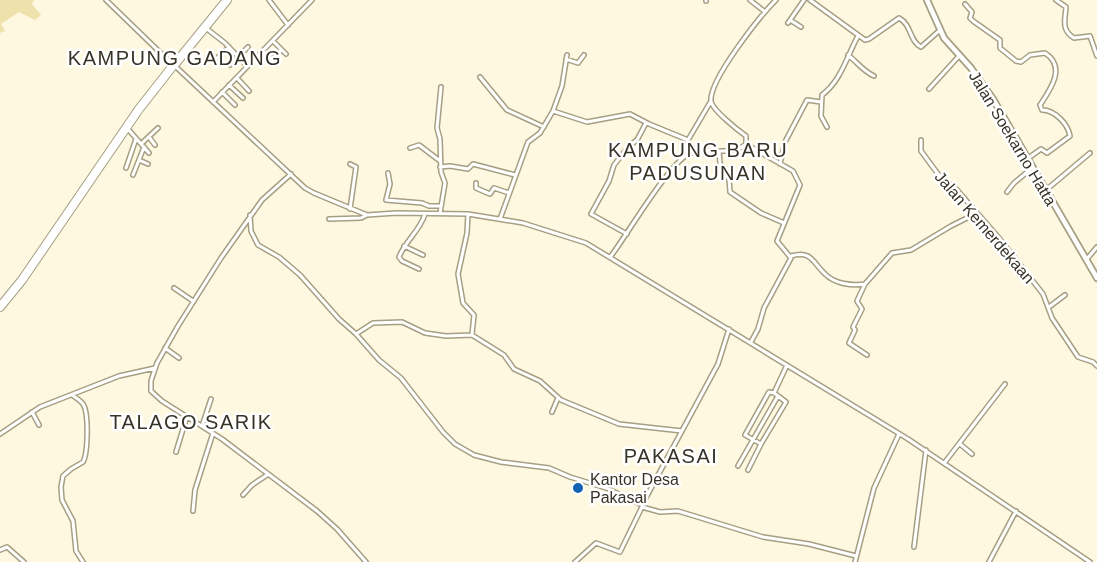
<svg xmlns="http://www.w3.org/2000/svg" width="1097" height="562" viewBox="0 0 1097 562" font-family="Arial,sans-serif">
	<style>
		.green { fill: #efe1ac }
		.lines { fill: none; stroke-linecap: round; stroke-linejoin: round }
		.minor-casing { stroke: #a69f83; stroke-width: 6 }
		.tertiary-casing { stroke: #a69f83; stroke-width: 8 }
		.trunk-casing { stroke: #a69f83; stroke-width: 10 }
		.minor { stroke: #fff; stroke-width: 3 }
		.tertiary { stroke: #fff; stroke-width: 4.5 }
		.trunk { stroke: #fff; stroke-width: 8 }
		.poi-dot { fill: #1263b1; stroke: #fff; stroke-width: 2 }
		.labels { text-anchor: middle; stroke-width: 5; stroke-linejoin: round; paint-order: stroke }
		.street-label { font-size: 16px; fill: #363327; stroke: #fff }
		.poi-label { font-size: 16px; fill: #363327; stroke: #fff; text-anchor: start }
		.quarter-label { font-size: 20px; letter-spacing: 1.5px; fill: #363327; stroke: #fff }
	</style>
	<rect width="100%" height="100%" fill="#fef8e0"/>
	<path class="green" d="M0,0H34L32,4L41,15L35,20L19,12L1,24L5,31L0,33Z"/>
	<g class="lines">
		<g class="minor-casing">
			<path id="minor" d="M106,0L171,63
				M269,0L288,25
				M750,0L765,12
				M810,0L865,40L869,39L899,18C912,25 909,41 921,47L940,30
				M1056,0L1066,7C1065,20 1061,30 1074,38L1090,36L1097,56
				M706,1V0
				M965,4L972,12L970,18L973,21L1000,40V48L1016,61L1021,62L1030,55L1045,53C1067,67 1050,90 1040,105L1042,110C1055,110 1068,124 1070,136L1047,153L1041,149L1027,159
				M790,20L801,27
				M788,23L804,0
				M207,29L225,43L247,66
				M273,41L286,54
				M263,51L276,64
				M848,55C857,62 863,71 874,76
				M566,59L578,63L584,55
				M215,60L229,47
				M272,60L281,50
				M230,65L248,47
				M175,66L305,188L314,193L367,215L396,213L468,214L523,223L586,243L908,439L1090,562
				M480,77L507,110L544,127
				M237,78L249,91
				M229,85L243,98
				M929,89L959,56
				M222,92L235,105
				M213,102L312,0
				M553,111L562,86L567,55
				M827,127L821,116L822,95C841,81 847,56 858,36
				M127,128L149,153
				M149,137L155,145
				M688,140L711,101
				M921,140V151L938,174L957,190L999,238L1043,294L1052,318L1078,357L1093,362L1097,366
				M141,144L158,128
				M746,144L793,171L800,185L777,241L791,258L764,308L758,329L751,342
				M410,148L419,145L440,161
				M719,151L720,163L729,179L730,192L761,213L784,223
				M139,160L148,164
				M350,164L356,167L350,209
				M780,164L785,142L807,100L821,102
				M440,167L450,166L468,169L473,164L515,175
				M126,168L136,139
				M388,173L390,184L386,200L422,203L429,206H441
				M291,174L262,200L221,258L178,326L157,363L151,381V391L162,401L222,439L317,511L337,529L366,562
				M133,175L144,147
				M476,183V188L490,194L494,188L509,193
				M1046,190L1090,153
				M1007,192L1014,183L1032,168
				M440,213L445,183L441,172L440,139L437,128L441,87
				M468,214L467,233L458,274L463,303L474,315L472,334
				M250,215L251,231L258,245L279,257L300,275L339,319L356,334L379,360L401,378L443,432L455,444L474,455L501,462L549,468L570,477L606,488L642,505L718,364L729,329
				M329,219L361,218L367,215
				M500,219L528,142L540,133L553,111L587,122L630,114L649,124L688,140L683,156
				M627,234L591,214L609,181L614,165L629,146L637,140L646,123
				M404,246L423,255
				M611,256C627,235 669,163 689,154C708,145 730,158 746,144V136C739,131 712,110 711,101C709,80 760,16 776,0
				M791,256C812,250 813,263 825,274C835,284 852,286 865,284L892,253L911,250L951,226L977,213
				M1086,260L1097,247
				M419,269L402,261L399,257C405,241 420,231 425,214
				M865,284L857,301L862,309L853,327L855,330L849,343L867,355
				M174,288L193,301
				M1049,307L1065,295
				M356,334L373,323L402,322L425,333L446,336L472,335L504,355L514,369L540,381L561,400L619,424L682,431
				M165,348L179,358
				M769,392L774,393L786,402L761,444L745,435Z
				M774,393L787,365
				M72,395C75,397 81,401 83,404C89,413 88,453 83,462L71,469L63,476L61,487L62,500L73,521L76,551L83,562
				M32,412L39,425
				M552,412L558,398
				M202,426L211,399
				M0,434L40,407L119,376L155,368
				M960,444L972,454
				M176,452L187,416
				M945,462L1005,384
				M738,466L778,396
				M748,470L761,444
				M243,495L252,485L267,475
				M642,507L660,512L678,511L763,537L809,544L856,556
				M193,511L195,490L213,433
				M914,547L926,450
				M0,550L7,547L24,562
				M575,562L596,543L620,552L642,507
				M855,562L874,488L899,434
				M989,562L1016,511"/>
		</g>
		<g class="tertiary-casing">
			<path id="tertiary" d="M927,0L944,38L971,68L993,99L1097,278"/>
		</g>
		<g class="trunk-casing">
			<path id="trunk" d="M175,64L227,0
				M0,307L22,280L139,109L172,67"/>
		</g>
		<use href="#minor" class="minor"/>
		<use href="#tertiary" class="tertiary"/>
		<use href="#trunk" class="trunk"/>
	</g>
	<circle class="poi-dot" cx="578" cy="488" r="6"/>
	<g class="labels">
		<g class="street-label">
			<text transform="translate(1013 138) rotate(59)" y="6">Jalan Soekarno Hatta</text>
			<text transform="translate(985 227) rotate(49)" y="6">Jalan Kemerdekaan</text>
		</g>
		<g class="poi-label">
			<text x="590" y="485">Kantor Desa<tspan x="590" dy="18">Pakasai</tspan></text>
		</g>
		<g class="quarter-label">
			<text x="175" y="65">KAMPUNG GADANG</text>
			<text x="698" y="157">KAMPUNG BARU<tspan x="698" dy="23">PADUSUNAN</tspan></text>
			<text x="191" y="429">TALAGO SARIK</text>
			<text x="671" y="463">PAKASAI</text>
		</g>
	</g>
</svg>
